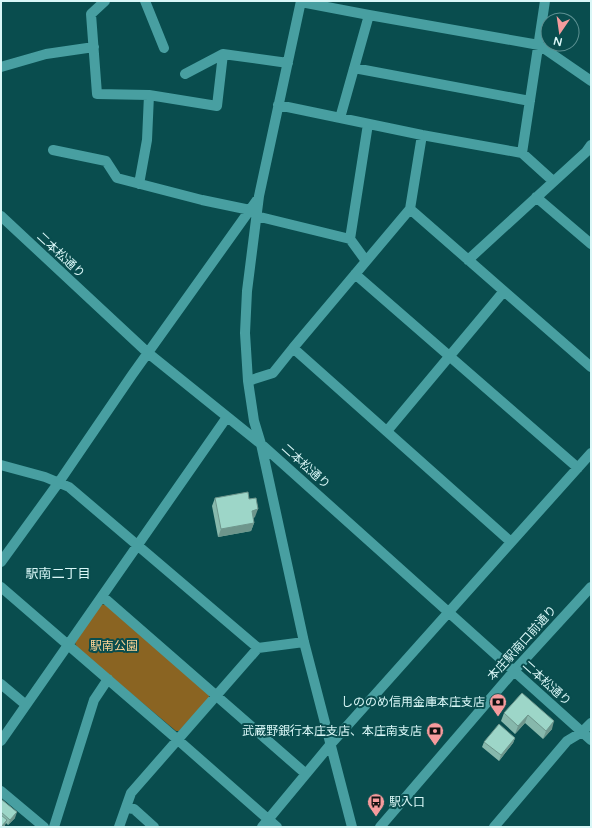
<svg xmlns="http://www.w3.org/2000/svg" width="592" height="828" viewBox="0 0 592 828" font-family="'Varela Round','Noto Sans JP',sans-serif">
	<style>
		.green { fill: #8a6422 }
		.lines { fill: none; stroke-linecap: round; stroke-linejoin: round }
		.minor { stroke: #489fa1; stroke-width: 10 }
		.wall { fill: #87b8ac }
		.shaded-wall { fill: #6e968c }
		.building { fill: #9dd6c8; stroke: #6e968c }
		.labels { text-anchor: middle; stroke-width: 4; stroke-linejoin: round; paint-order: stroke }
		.street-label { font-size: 12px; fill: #d9f7f7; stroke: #094d4e }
		.park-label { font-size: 12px; fill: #fdd495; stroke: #094d4e }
		.poi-label { font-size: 12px; fill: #d9f7f7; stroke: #094d4e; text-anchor: end }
		.neighbourhood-label { font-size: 13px; fill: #d9f7f7; stroke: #094d4e }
	</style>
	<rect width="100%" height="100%" fill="#094d4e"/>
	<path class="green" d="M100,604L106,605L209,693V698L179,731H176L78,649L75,643Z"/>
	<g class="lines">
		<path class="minor" d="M105,1L91,14L97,94L149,95L217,106L223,54L288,63
			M145,1L164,48
			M301,1L259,196L247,291L245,333L248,381L254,421L261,444L304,642L352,827
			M301,2L369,15L539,45L591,81
			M1,67L46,54L94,47
			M354,68L530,101
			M185,74L223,54
			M278,105L422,135L522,153L553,181
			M340,118L369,15
			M53,150L106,161L117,178L202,200L250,210
			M522,153L545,1
			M139,184L147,140L149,95
			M536,197L591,244
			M410,209L591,367
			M1,216L148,353L261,444L591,740
			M256,216L350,239L366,261
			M350,239L368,124
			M468,260L586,152L591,145
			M355,274L578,468
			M293,348L511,542
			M248,381L273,373L293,348L410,209L422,135
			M387,431L504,291
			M1,465L45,477L69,487L258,648
			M1,562L59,482L132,375L257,200
			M1,587L178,740L277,827
			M102,596L306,774
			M1,684L26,705
			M1,741L227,417
			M1,791L44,827
			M126,808L134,809L154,827
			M54,827L94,700L108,679
			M119,827L131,793L258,648L304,642
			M262,827L330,745L591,453
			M380,827L514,671L591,587
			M494,827L567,741L582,732L591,723"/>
	</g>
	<path class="wall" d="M215,498L249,499L255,517L253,518L254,523L251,531L218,537L212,506Z
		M522,693L552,729L543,739L525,723L515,734L501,721L504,713Z
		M515,738L513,743L499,761L482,747L484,742Z
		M1,799L15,818L8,825L6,823L4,827H1Z"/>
	<path class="shaded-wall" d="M258,509L255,517L249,519L252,511Z
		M254,523L251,531L218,537L221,529Z
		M528,715L525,723L515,734L518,726Z
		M554,721L552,729L543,739L546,731Z
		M515,738L513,743L499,761L501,755Z
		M17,812L15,818L8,825L10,820Z
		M7,820L4,827H1Z"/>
	<path class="building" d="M248,492L249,499L256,498L258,509L252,511L254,523L221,529L215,498Z
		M522,693L554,721L546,731L528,715L518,726L504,713Z
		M499,724L515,738L501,755L484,742Z
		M1,799L17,812L10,820L1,812Z
		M1,815L7,820L1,827Z"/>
	<defs>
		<g id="bank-pin" transform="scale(0.9)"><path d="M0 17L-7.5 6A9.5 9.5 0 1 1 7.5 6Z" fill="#f59b9d" stroke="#094d4e"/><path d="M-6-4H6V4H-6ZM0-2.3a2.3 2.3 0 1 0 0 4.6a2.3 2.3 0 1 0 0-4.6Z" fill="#111"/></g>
		<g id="bus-pin" transform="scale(0.9)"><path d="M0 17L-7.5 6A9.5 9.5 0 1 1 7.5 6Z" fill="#f59b9d" stroke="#094d4e"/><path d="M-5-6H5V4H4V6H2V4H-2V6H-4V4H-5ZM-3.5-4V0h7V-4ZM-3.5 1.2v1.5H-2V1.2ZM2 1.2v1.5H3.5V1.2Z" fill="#111"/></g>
	</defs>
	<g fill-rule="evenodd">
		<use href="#bank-pin" x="498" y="702"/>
		<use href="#bank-pin" x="435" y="731"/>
		<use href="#bus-pin" x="376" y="802"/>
	</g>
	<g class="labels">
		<g class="street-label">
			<text transform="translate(61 255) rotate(43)" y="4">二本松通り</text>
			<text transform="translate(306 466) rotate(42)" y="4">二本松通り</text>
			<text transform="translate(522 643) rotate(-48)" y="4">本庄駅南口前通り</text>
			<text transform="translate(547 683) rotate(42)" y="4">二本松通り</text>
		</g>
		<g class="park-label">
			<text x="114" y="650">駅南公園</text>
		</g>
		<g class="poi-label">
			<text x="485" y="706">しののめ信用金庫本庄支店</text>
			<text x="422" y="735">武蔵野銀行本庄支店、本庄南支店</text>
			<text x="389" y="806" text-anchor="start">駅入口</text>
		</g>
		<g class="neighbourhood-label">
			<text x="58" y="578">駅南二丁目</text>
		</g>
	</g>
	<rect width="592" height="828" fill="none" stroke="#d9f7f7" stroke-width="4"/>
	<g transform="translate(560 32) rotate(193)"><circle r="19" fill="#094d4e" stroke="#5c9192"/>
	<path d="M0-3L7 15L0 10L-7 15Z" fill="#f59b9d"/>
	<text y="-6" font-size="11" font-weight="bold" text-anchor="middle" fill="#d9f7f7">N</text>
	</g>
</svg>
